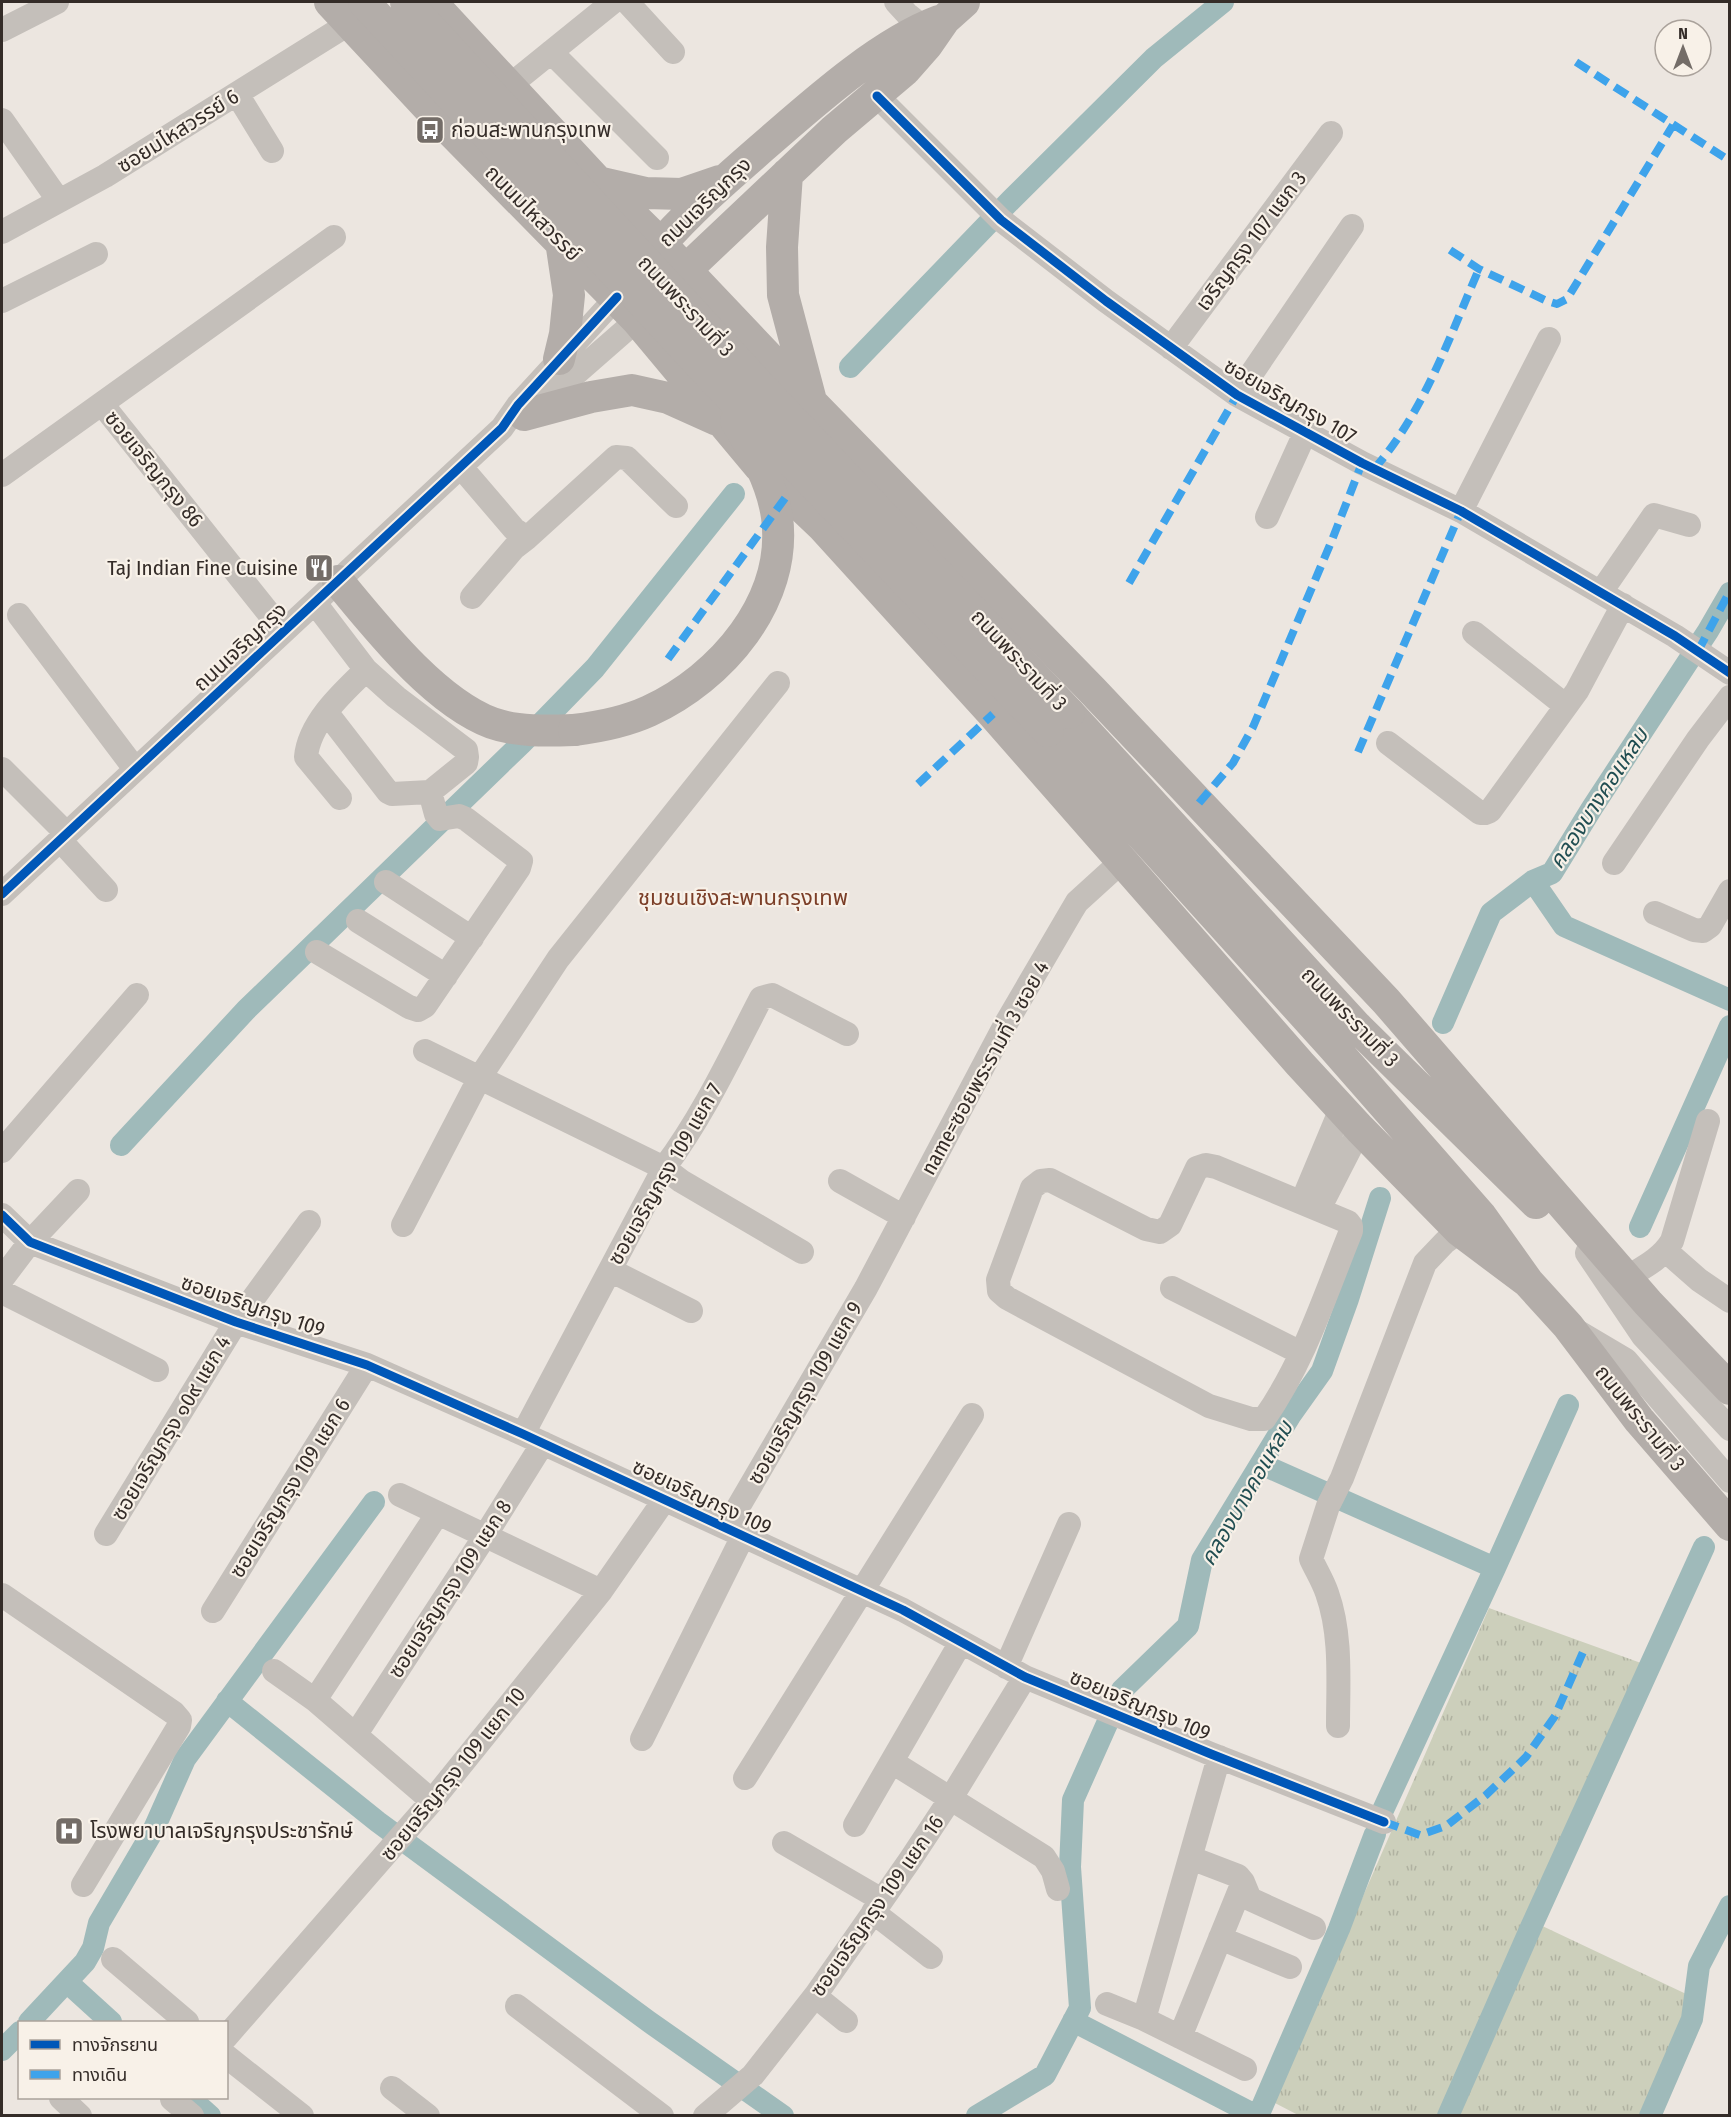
<svg xmlns="http://www.w3.org/2000/svg" width="1731" height="2117" viewBox="0 0 1731 2117" font-family="'Fira Sans Condensed','Noto Sans Thai',sans-serif">
	<style>
		.grass { fill: url(#grass-tufts) }
		.lines { fill: none; stroke-linecap: round; stroke-linejoin: round }
		.canal { stroke: #9fbaba; stroke-width: 22 }
		.minor { stroke: #c4bfba; stroke-width: 24 }
		.major { stroke: #b3ada9; stroke-width: 32 }
		.major-bridge { stroke: #b3ada9; stroke-width: 32 }
		.quiet { stroke: #3ea3eb; stroke-width: 8; stroke-dasharray: 15 8; stroke-linecap: butt }
		.cycleway-casing { stroke: #f8f1e8; stroke-width: 13 }
		.cycleway { stroke: #0057b8; stroke-width: 9 }
		.labels { text-anchor: middle; stroke-width: 4.5; stroke-linejoin: round; paint-order: stroke }
		.poi-label { font-size: 21px; fill: #342c28; stroke: #f8f1e8; text-anchor: start }
		.street-label { font-size: 21px; fill: #342c28; stroke: #f8f1e8 }
		.water-label { font-size: 22px; font-style: italic; fill: #214e52; stroke: #f8f1e8 }
		.neighbourhood-label { font-size: 22px; fill: #7c3f28; stroke: #f8f1e8 }
	</style>
	<defs>
		<pattern id="grass-tufts" width="24" height="20" patternUnits="userSpaceOnUse" patternTransform="scale(1.5)"><rect width="24" height="20" fill="#cccfbb"/><path d="M3 7l-1-3M5 7V3M7 7l1-3M15 17l-1-3M17 17v-4M19 17l1-3" fill="none" stroke="#b0b2a1"/></pattern>
	</defs>
	<rect width="100%" height="100%" fill="#ece6e0"/>
	<path class="grass" d="M1489,1608L1652,1667L1536,1923L1701,2001L1662,2115L1300,2116L1273,2102Z"/>
	<g class="lines">
		<path class="canal" d="M850,367L1011,200L1154,58L1223,2
			M1533,881L1564,926L1730,1000
			M1443,1023L1491,913L1533,881L1552,873L1592,808L1708,631L1730,593
			M121,1145L246,1010L522,743L595,668L734,494
			M1640,1227L1730,1026
			M1261,1464L1495,1568
			M227,1701L378,1822L648,2021L783,2116
			M1383,1810L1495,1568L1568,1405
			M67,1982L111,2022
			M1073,2021L1257,2116
			M29,2022L85,1962L93,1948L99,1923L153,1831L185,1759L374,1502
			M2,2050L20,2032
			M190,2098L210,2116
			M977,2116L1045,2075L1080,2008L1070,1867L1073,1800L1122,1690L1188,1626L1202,1560L1290,1416L1322,1371L1348,1299L1380,1198
			M1258,2116L1339,1929L1375,1834
			M1448,2116L1532,1925L1704,1547
			M1650,2116L1692,2019L1699,1966L1730,1906"/>
		<path class="minor" d="M627,2L673,52
			M896,2L907,14L923,27
			M2,30L57,2
			M551,52L657,158
			M509,86L613,2
			M237,94L272,151
			M877,96L1001,220L1106,301L1237,395L1362,463L1461,511L1675,636L1730,673
			M2,120L59,201
			M2,232L105,176L350,23
			M2,301L96,254
			M1171,348L1331,133
			M1237,395L1352,226
			M102,404L283,631
			M532,409L565,383L637,320
			M461,467L514,529L527,538L616,457L627,458L676,506
			M2,475L334,237
			M1461,511L1549,339
			M1267,517L1305,433
			M1601,592L1654,515L1689,525
			M472,597L514,548L527,538
			M315,603L366,670L396,697L466,750L467,757L466,763L430,792L436,814L440,819L459,816L466,819L521,861L519,868L425,1006L418,1010L409,1007L317,952
			M19,615L135,769
			M1474,633L1566,706
			M327,713L388,792L392,794L430,792
			M1388,743L1480,813H1485L1490,811L1577,691L1623,605
			M2,769L67,834
			M340,798L306,757C309,723 342,693 366,670
			M60,840L106,890
			M1614,863L1698,739L1730,697
			M386,882L472,938
			M2,894L502,428L518,405L617,297
			M1655,913L1694,930L1703,931L1710,926L1730,891
			M358,921L446,976
			M425,1051L664,1168L681,1181L802,1252
			M2,1151L137,995
			M1206,1165L1216,1167L1348,1222L1351,1226V1231C1325,1295 1304,1362 1264,1419H1251L1209,1406L1007,1298L999,1291L998,1280L1032,1188L1041,1181L1050,1180L1146,1229L1160,1232L1170,1225L1197,1168Z
			M840,1181L904,1217
			M1302,1202L1341,1109
			M1319,1209L1360,1129
			M2,1215L30,1242L236,1322L367,1365L523,1434L903,1610L1025,1677L1211,1754L1384,1822
			M403,1225L480,1077L558,959L778,683
			M1666,1251L1699,1280L1730,1301
			M1587,1253L1643,1336L1730,1429
			M610,1270L691,1311
			M1626,1278C1644,1267 1661,1259 1672,1241L1708,1121
			M2,1279L30,1242L78,1191
			M1172,1288L1301,1353
			M2,1292L157,1370
			M1577,1331L1626,1360L1730,1481
			M523,1434L664,1168C703,1116 731,1056 761,998L772,995L847,1034
			M400,1495L601,1591
			M726,1528L866,1288L1005,1025L1071,912L1077,902L1121,862
			M106,1534L236,1322L309,1222
			M2,1595L174,1713L180,1720L179,1726L83,1885
			M213,1611L367,1365
			M1006,1667L1069,1524
			M274,1671L315,1700L432,1801
			M315,1700L438,1513
			M1338,1726C1338,1682 1342,1635 1327,1593C1323,1581 1316,1570 1311,1559L1328,1506L1342,1478L1425,1263L1445,1242L1460,1231
			M356,1734L485,1536L543,1443
			M642,1739L743,1536
			M892,1762L1044,1857L1053,1871L1058,1889
			M745,1778L972,1415
			M855,1825L961,1642
			M784,1843L882,1900
			M1191,1858L1238,1876L1243,1882L1250,1899L1314,1928
			M873,1912L931,1957
			M1220,1938L1290,1967
			M113,1959L187,2022
			M815,1996L846,2021
			M1107,2004L1144,2019L1245,2069
			M517,2006L662,2116
			M1144,2019L1219,1757
			M226,2037L432,1801L601,1591L665,1499
			M1180,2037L1243,1882
			M226,2056L302,2116
			M392,2088L428,2116
			M61,2098L80,2116
			M172,2099L192,2116
			M705,2116L753,2075L815,1996L910,1860L951,1798L1025,1677"/>
		<path class="major" d="M330,2L438,118L637,320L759,466L823,527L993,714L1300,1064L1360,1129L1460,1231L1528,1282
			M431,2L598,182L661,244L811,402L1092,690L1386,1001L1648,1303L1730,1389
			M787,174L782,247L783,295L810,397
			M598,182L646,193L682,194L720,181
			M647,260C684,215 728,177 772,139C818,99 881,43 939,21
			M672,283L834,130L905,70L927,45L945,19L964,2
			M559,359L565,334L569,295L561,241
			M524,415L591,397L632,390L668,398L717,420
			M338,581C377,628 434,701 492,723C517,732 547,731 574,730
			M1069,713L1357,1027L1536,1203
			M1048,731L1334,1048L1481,1216L1528,1282L1568,1326L1639,1420L1730,1525"/>
		<path class="major-bridge" d="M364,2L706,371L1048,731
			M406,2L762,388L1069,713
			M574,730C599,727 625,722 649,711C721,678 788,601 777,517C772,482 754,451 736,421"/>
		<path class="quiet" d="M1576,62L1730,161
			M1450,250L1479,269L1547,301L1557,304L1567,299L1673,125
			M1374,469C1424,412 1449,338 1479,269
			M1129,583L1237,395
			M1698,651L1730,591
			M668,659L788,494
			M1358,752L1461,511
			M918,784L993,714
			M1199,803L1233,763L1253,727L1332,540L1362,463
			M1384,1822L1420,1835L1446,1826L1486,1795L1526,1757L1555,1716L1583,1652"/>
		<g class="cycleway-casing">
			<path id="cycleway" d="M877,96L1001,220L1106,301L1237,395L1362,463L1461,511L1675,636L1730,673
				M2,894L502,428L518,405L617,297
				M2,1215L30,1242L236,1322L367,1365L523,1434L903,1610L1025,1677L1211,1754L1384,1822"/>
		</g>
		<use href="#cycleway" class="cycleway"/>
	</g>
	<defs>
		<g id="bus-square" transform="scale(1.5)"><rect x="-9" y="-9" width="18" height="18" rx="4" fill="#746d68" stroke="#f8f1e8"/><path d="M-5-6H5V4H4V6H2V4H-2V6H-4V4H-5ZM-3.5-4V0h7V-4ZM-3.5 1.2v1.5H-2V1.2ZM2 1.2v1.5H3.5V1.2Z" fill="#fff"/></g>
		<g id="restaurant-square" transform="scale(1.5)"><rect x="-9" y="-9" width="18" height="18" rx="4" fill="#746d68" stroke="#f8f1e8"/><path d="M-5-6h1v4h1v-4h1v4h1v-4h1v5L-1.5 .5V6h-2V.5L-5-1ZM5-6V6H3V1.5H1.5Q1.5-4 5-6Z" fill="#fff"/></g>
		<g id="hospital-square" transform="scale(1.5)"><rect x="-9" y="-9" width="18" height="18" rx="4" fill="#746d68" stroke="#f8f1e8"/><path d="M-5-5h3v3.5h4V-5h3V5h-3V1.5h-4V5h-3Z" fill="#fff"/></g>
	</defs>
	<g fill-rule="evenodd">
		<use href="#bus-square" x="430" y="130"/>
		<use href="#restaurant-square" x="319" y="568"/>
		<use href="#hospital-square" x="69" y="1831"/>
	</g>
	<g class="labels">
		<g class="poi-label">
			<text x="451" y="137">ก่อนสะพานกรุงเทพ</text>
			<text x="298" y="575" text-anchor="end">Taj Indian Fine Cuisine</text>
			<text x="90" y="1838">โรงพยาบาลเจริญกรุงประชารักษ์</text>
		</g>
		<g class="street-label">
			<text transform="translate(178 131) rotate(-32)" y="7">ซอยมไหสวรรย์ 6</text>
			<text transform="translate(705 202) rotate(-44)" y="7">ถนนเจริญกรุง</text>
			<text transform="translate(533 213) rotate(45)" y="7">ถนนมไหสวรรย์</text>
			<text transform="translate(1251 241) rotate(-53)" y="7">เจริญกรุง 107 แยก 3</text>
			<text transform="translate(686 306) rotate(47)" y="7">ถนนพระรามที่ 3</text>
			<text transform="translate(1290 401) rotate(30)" y="7">ซอยเจริญกรุง 107</text>
			<text transform="translate(154 469) rotate(51)" y="7">ซอยเจริญกรุง 86</text>
			<text transform="translate(240 647) rotate(-43)" y="7">ถนนเจริญกรุง</text>
			<text transform="translate(1019 660) rotate(47)" y="7">ถนนพระรามที่ 3</text>
			<text transform="translate(1350 1017) rotate(46)" y="7">ถนนพระรามที่ 3</text>
			<text transform="translate(985 1068) rotate(-61)" y="7">name=ซอยพระรามที่ 3 ซอย 4</text>
			<text transform="translate(665 1174) rotate(-60)" y="7">ซอยเจริญกรุง 109 แยก 7</text>
			<text transform="translate(253 1306) rotate(19)" y="7">ซอยเจริญกรุง 109</text>
			<text transform="translate(805 1393) rotate(-60)" y="7">ซอยเจริญกรุง 109 แยก 9</text>
			<text transform="translate(1640 1418) rotate(51)" y="7">ถนนพระรามที่ 3</text>
			<text transform="translate(171 1428) rotate(-59)" y="7">ซอยเจริญกรุง ๑0๙ แยก 4</text>
			<text transform="translate(290 1488) rotate(-58)" y="7">ซอยเจริญกรุง 109 แยก 6</text>
			<text transform="translate(702 1497) rotate(25)" y="7">ซอยเจริญกรุง 109</text>
			<text transform="translate(450 1589) rotate(-57)" y="7">ซอยเจริญกรุง 109 แยก 8</text>
			<text transform="translate(1140 1705) rotate(23)" y="7">ซอยเจริญกรุง 109</text>
			<text transform="translate(453 1774) rotate(-51)" y="7">ซอยเจริญกรุง 109 แยก 10</text>
			<text transform="translate(877 1906) rotate(-55)" y="7">ซอยเจริญกรุง 109 แยก 16</text>
		</g>
		<g class="water-label">
			<text transform="translate(1598 798) rotate(-57)" y="8">คลองบางคอแหลม</text>
			<text transform="translate(1246 1493) rotate(-60)" y="8">คลองบางคอแหลม</text>
		</g>
		<g class="neighbourhood-label">
			<text x="743" y="905">ชุมชนเชิงสะพานกรุงเทพ</text>
		</g>
	</g>
	<rect width="1731" height="2117" fill="none" stroke="#342c28" stroke-width="6"/>
	<rect x="18" y="2021" width="210" height="78" fill="#f8f1e8" stroke="#aaa29b" stroke-width="1.5"/>
	<rect x="30" y="2040" width="30" height="9" fill="#0057b8" stroke="#aaa29b" stroke-width="1.5"/>
	<text x="72" y="2051" font-size="18" fill="#342c28">ทางจักรยาน</text>
	<rect x="30" y="2070" width="30" height="9" fill="#3ea3eb" stroke="#aaa29b" stroke-width="1.5"/>
	<text x="72" y="2081" font-size="18" fill="#342c28">ทางเดิน</text>
	<g transform="translate(1683 48)"><circle r="28" fill="#f8f1e8" stroke="#aaa29b" stroke-width="1.5"/>
	<path d="M0-4.5L10 22L0 15L-10 22Z" fill="#746d68"/>
	<text y="-9" font-size="16" font-weight="bold" text-anchor="middle" fill="#342c28">N</text>
	</g>
</svg>
